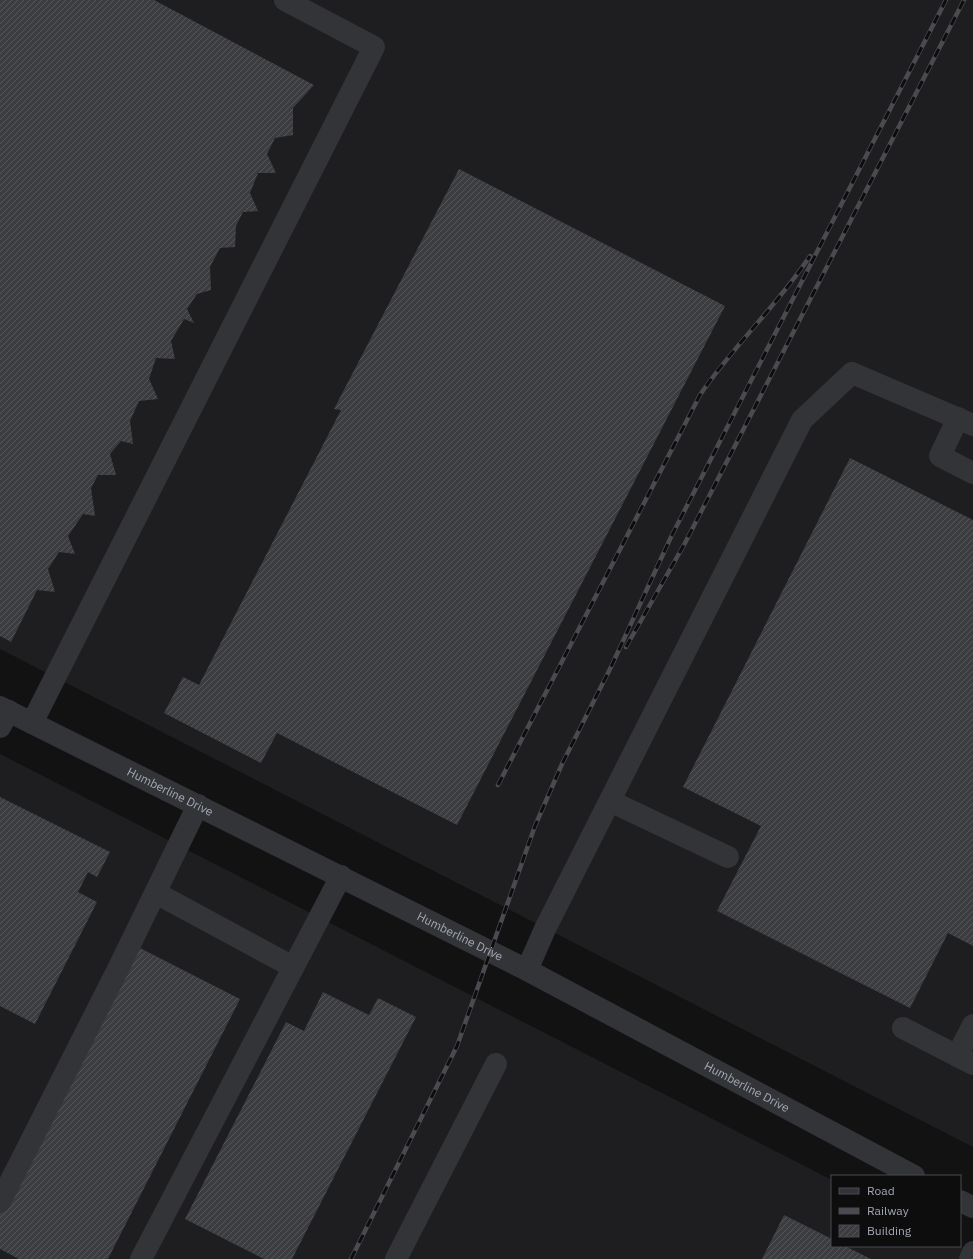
<svg xmlns="http://www.w3.org/2000/svg" width="973" height="1259" viewBox="0 0 973 1259" font-family="'IBM Plex Sans',sans-serif">
	<style>
		.built { fill: #1e1e20 }
		.building { fill: url(#building-hatch) }
		.lines { fill: none; stroke-linecap: round; stroke-linejoin: round }
		.minor { stroke: #333438; stroke-width: 22 }
		.rail-casing { stroke: #4a4b51; stroke-width: 4.5 }
		.rail { stroke: #0d0d0e; stroke-width: 3; stroke-dasharray: 9; stroke-linecap: butt }
		.labels { text-anchor: middle; stroke-width: 3.5; stroke-linejoin: round; paint-order: stroke }
		.street-label { font-size: 12px; fill: #a3a8b4; stroke: #0d0d0e }
	</style>
	<defs>
		<pattern id="building-hatch" width="6" height="6" patternUnits="userSpaceOnUse"><rect width="6" height="6" fill="#3c3d40"/><path d="M-1 1l2-2M0 6l6-6M5 7l2-2" fill="none" stroke="#555659"/></pattern>
	</defs>
	<rect width="100%" height="100%" fill="#121213"/>
	<path class="built" d="M0,0H973V1147L0,649Z
		M0,754L832,1180V1246H960L973,1252V1259H0Z"/>
	<path class="building" d="M0,0H154L314,85L293,108V135L275,138L267,154L276,173H258L250,193L258,211L243,212L236,226L235,247L220,248L210,267L211,290L197,294L187,309L194,323L184,319L171,341L175,359L156,358L149,379L158,399L139,401L130,421L133,444L121,441L110,454L116,475H98L91,488L95,516L83,514L68,536L75,554L59,552L48,569L55,592L37,590L11,642L0,636Z
		M459,169L725,306L457,825L277,733L261,763L164,713L183,677L199,685L341,410L334,409Z
		M850,458L973,520V946L948,933L910,1008L717,911L761,826L683,787Z
		M0,797L110,852L97,877L88,872L78,892L97,902L35,1024L0,1006Z
		M134,945L240,999L108,1259H19L0,1249V1208Z
		M323,992L369,1015L378,998L416,1017L292,1259H264L185,1219L286,1022L304,1031Z
		M784,1215L832,1239V1246H845L871,1259H762Z"/>
	<g class="lines">
		<g class="minor">
			<path d="M958,418L940,456L973,473"/>
			<path id="s1" d="M0,707L527,970L914,1176"/>
			<path d="M32,723L374,47L285,0"/>
			<path d="M0,727L9,711"/>
			<path d="M610,801L728,857"/>
			<path d="M156,893L293,967"/>
			<path d="M527,970L545,929L802,420L852,373L973,425"/>
			<path d="M903,1028L973,1064"/>
			<path d="M957,1056L973,1025"/>
			<path d="M960,1201L973,1207"/>
			<path d="M0,1202L119,967L198,805"/>
			<path d="M141,1259L341,876"/>
			<path d="M396,1259L496,1064"/>
			<path d="M970,1259L973,1252"/>
		</g>
		<g class="rail-casing">
			<path id="rail" d="M626,647L685,543L964,0
				M498,785L700,395C733,346 777,306 810,256
				M351,1259L457,1046L535,826L562,764L611,667L671,537L946,0"/>
		</g>
		<use href="#rail" class="rail"/>
	</g>
	<g class="labels">
		<g class="street-label">
			<text dy="4" stroke="none"><textPath href="#s1" startOffset="190">Humberline Drive</textPath></text>
			<text dy="4" stroke="none"><textPath href="#s1" startOffset="514">Humberline Drive</textPath></text>
			<text dy="4" stroke="none"><textPath href="#s1" startOffset="838">Humberline Drive</textPath></text>
		</g>
	</g>
	<rect x="831" y="1175" width="130" height="72" fill="#0d0d0e" stroke="#494b50"/>
	<rect x="839" y="1188" width="20" height="6" fill="#333438" stroke="#494b50"/>
	<text x="867" y="1195" font-size="12" fill="#a3a8b4">Road</text>
	<rect x="839" y="1208" width="20" height="6" fill="#4a4b51" stroke="#494b50"/>
	<text x="867" y="1215" font-size="12" fill="#a3a8b4">Railway</text>
	<rect x="839" y="1225" width="20" height="12" fill="url(#building-hatch)" stroke="#494b50"/>
	<text x="867" y="1235" font-size="12" fill="#a3a8b4">Building</text>
</svg>
